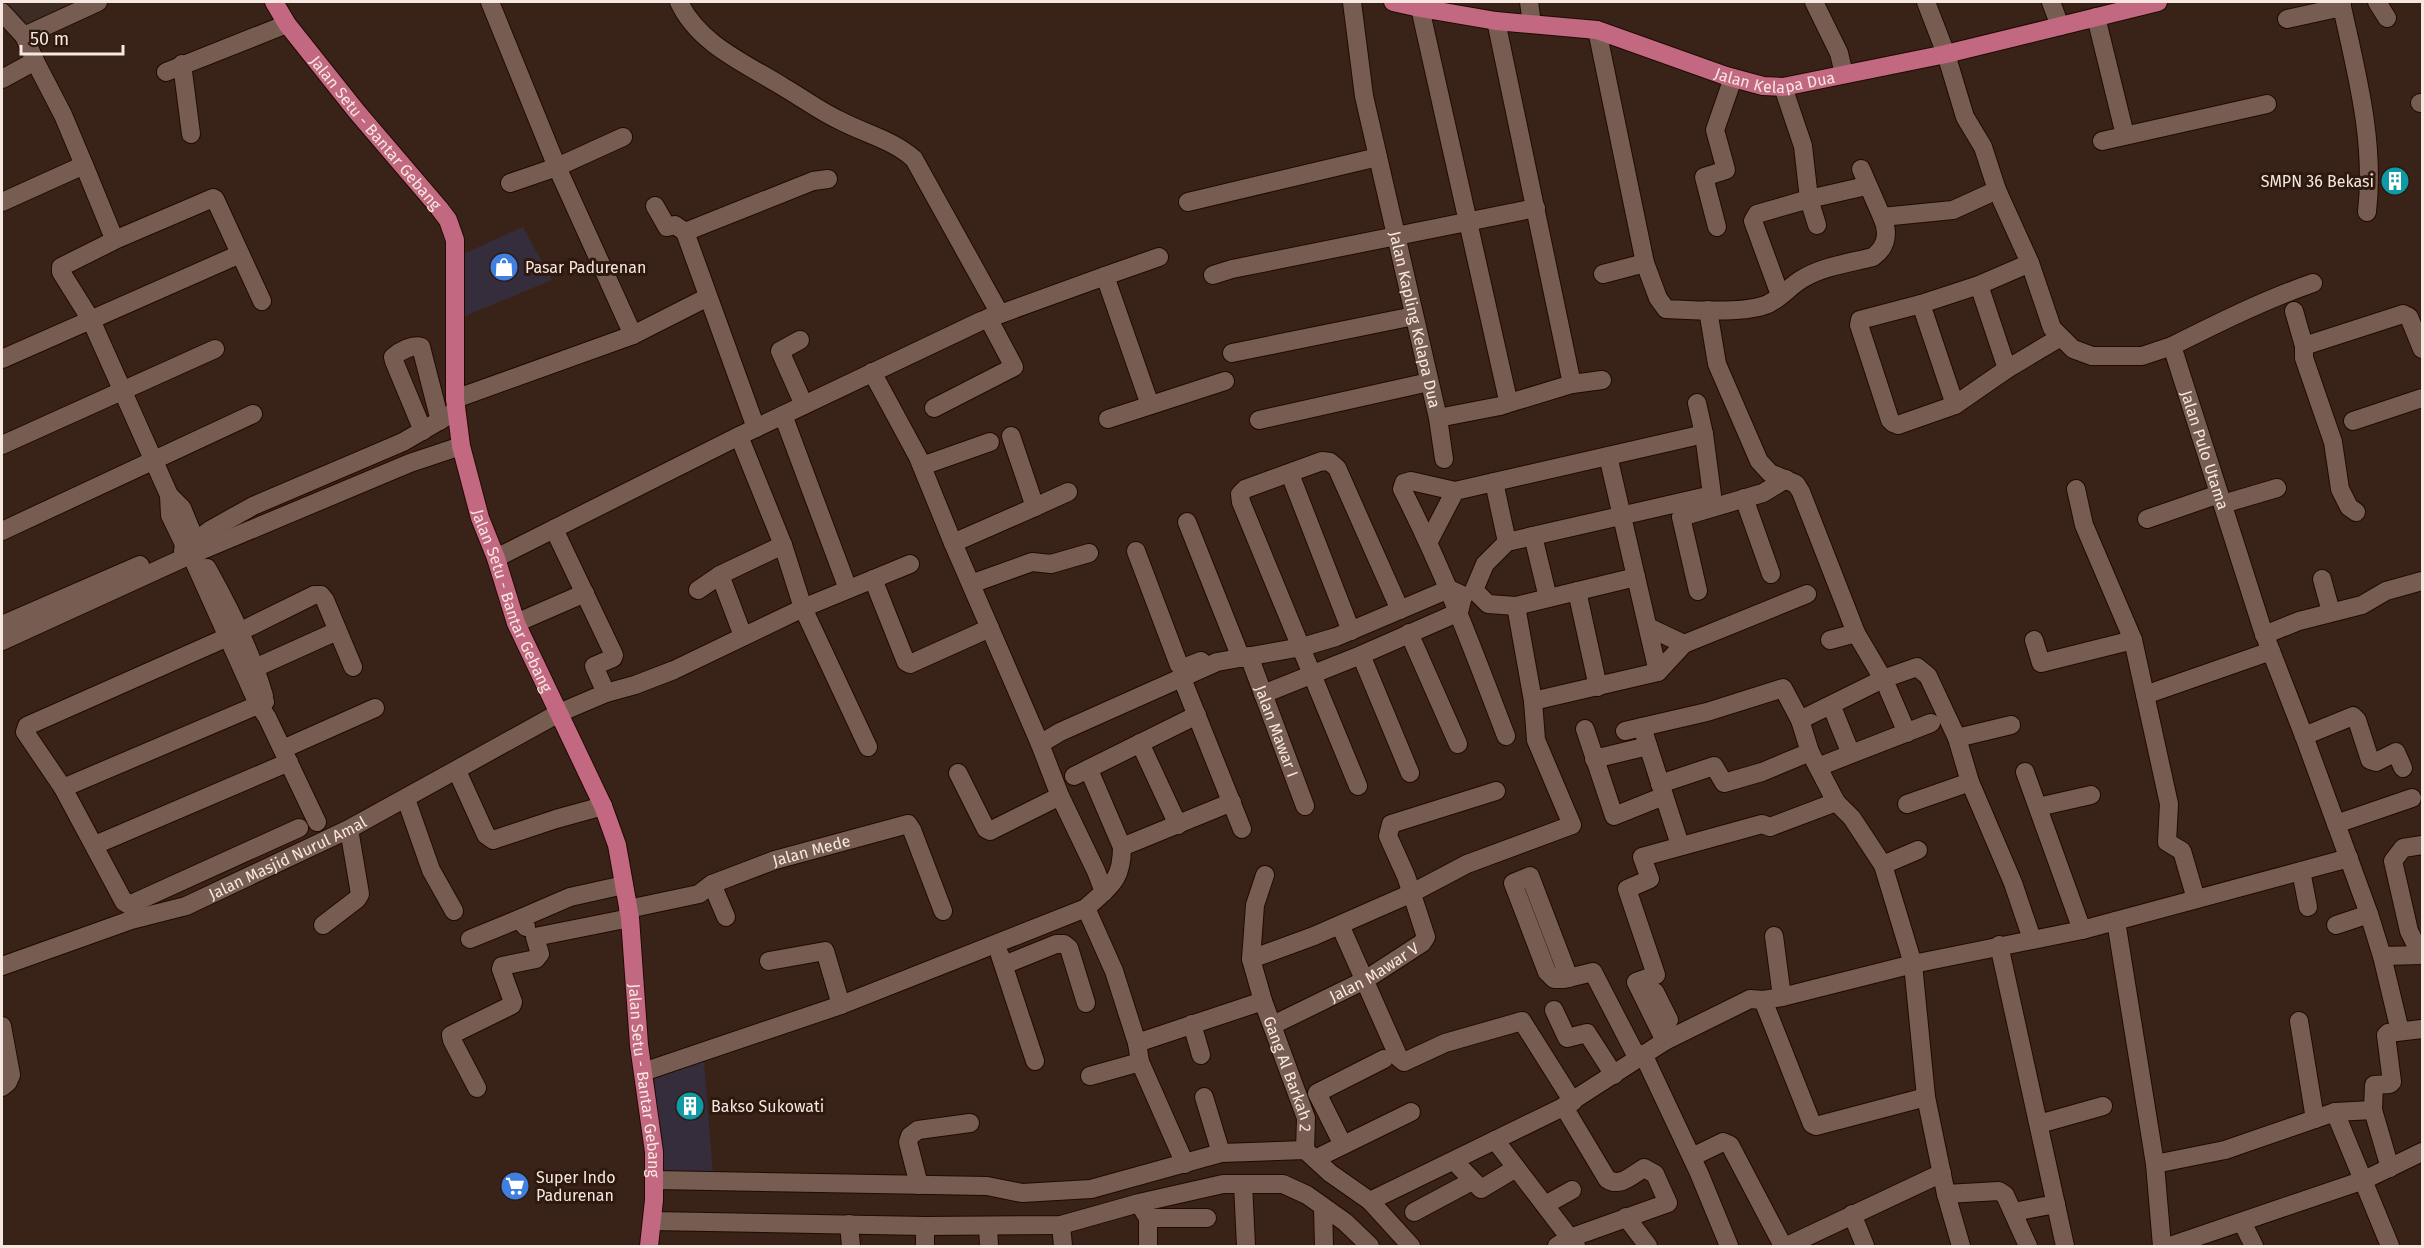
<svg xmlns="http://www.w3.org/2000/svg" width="2424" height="1248" viewBox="0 0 2424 1248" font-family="'Fira Sans',sans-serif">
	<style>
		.commercial { fill: #352c3c }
		.education { fill: #3d2c23 }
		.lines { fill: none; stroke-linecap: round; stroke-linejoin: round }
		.minor-casing { stroke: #1f0b03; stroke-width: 20 }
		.major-casing { stroke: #1f0b03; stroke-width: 20 }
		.minor { stroke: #775d51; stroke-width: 18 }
		.major { stroke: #c26880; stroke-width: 18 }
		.labels { text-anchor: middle; stroke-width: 6; stroke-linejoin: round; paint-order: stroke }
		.street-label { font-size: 16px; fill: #f6e7e0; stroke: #2e190f }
		.poi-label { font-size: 16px; fill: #f6e7e0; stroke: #2e190f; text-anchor: start }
	</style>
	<rect width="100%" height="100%" fill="#392318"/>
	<path class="commercial" d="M523,227L552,280L465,316L461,255Z
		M704,1061L713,1175H664L654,1077Z"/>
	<path class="education" d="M3,2H87L28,27L7,12Z"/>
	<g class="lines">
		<g class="minor-casing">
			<g id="minor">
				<path d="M490,2L557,167L633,335"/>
				<path d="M679,2C699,45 747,64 785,88C804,99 821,112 841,121C866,134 893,140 914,159L1000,314"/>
				<path id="s1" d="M1352,2L1364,96L1438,418L1444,459"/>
				<path d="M1529,2L1532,24"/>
				<path d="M1814,2L1839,53L1844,74"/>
				<path id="s2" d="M1926,2L1946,54L1965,117L1983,147L1997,190L2030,263L2052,328L2073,349L2092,356H2142L2172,346L2262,628L2304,736L2369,914L2382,956"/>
				<path d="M2051,2L2060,26"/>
				<path d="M2377,2L2387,18"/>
				<path d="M2342,7C2357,75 2375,142 2367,212"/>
				<path d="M1420,8L1508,400L1506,404L1500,406L1438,418"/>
				<path d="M2,12L24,36"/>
				<path d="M2096,17L2125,135"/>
				<path d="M2287,19L2342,7V2"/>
				<path d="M1496,21L1572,384"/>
				<path d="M1597,30L1645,263L1658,298L1666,309C1691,310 1745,314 1768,304C1781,298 1790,286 1802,279C1824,266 1849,263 1873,257C1887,247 1889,232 1882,217"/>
				<path d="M182,64L191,134"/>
				<path d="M166,72L287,24"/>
				<path d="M2,79L35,61"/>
				<path d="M2420,103H2422"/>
				<path d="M2102,141L2267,104"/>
				<path d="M84,165L111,231"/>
				<path d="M1861,169L1882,217L1953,210L1997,190"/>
				<path d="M510,183L557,167L623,137"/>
				<path d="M2,202L84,165L63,115L35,61L24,36L98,2"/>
				<path d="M1188,202L1378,157"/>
				<path d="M655,206L667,227L675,225L685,232L756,428"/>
				<path d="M1817,225L1809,199L1866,186"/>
				<path d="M1717,227L1704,177L1726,170L1715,130L1733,78"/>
				<path d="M685,232L813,181L828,179"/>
				<path d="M2030,263L1979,285L1921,304L1860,320L1859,325L1890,420L1893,423L1898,425L1955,405L2007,369L2059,338"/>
				<path d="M1603,274L1645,263"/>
				<path d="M1213,275L1232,269L1536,208"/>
				<path d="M1105,276L1159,257"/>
				<path d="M1979,285L2007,369"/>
				<path d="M1780,295L1753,221L1757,214L1809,199L1803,146L1783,87"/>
				<path d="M1921,304L1955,405"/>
				<path d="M1708,310L1717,364L1759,461L1770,473L1796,484L1801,492L1856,633L1883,679"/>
				<path d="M2294,311L2304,346L2403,314L2409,317L2422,349"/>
				<path d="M800,340L780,351L804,405"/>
				<path d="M2172,346C2218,323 2264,300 2313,283"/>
				<path d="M2304,346V358L2333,442L2340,489L2349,507L2356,512"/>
				<path d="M1232,353L1414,316"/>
				<path d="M2,359L240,254"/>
				<path d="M872,372L918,457L953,543L1040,744"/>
				<path d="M455,399L633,335L708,297"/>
				<path d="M1506,404L1572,384L1602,380"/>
				<path d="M934,408L1014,367L988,318"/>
				<path d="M783,415L848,589"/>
				<path d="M1108,419L1225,381"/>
				<path d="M1259,420L1429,382"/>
				<path d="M2353,421L2422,398"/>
				<path d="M423,431L394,361L393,357C400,351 413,344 421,347L440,421"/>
				<path d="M739,436L783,545"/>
				<path d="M2,445L215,349"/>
				<path d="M1608,456L1658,672"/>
				<path d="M922,466L990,442"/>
				<path d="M1290,474L1351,631"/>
				<path d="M1494,482L1507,542L1485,564L1474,590L1488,604L1516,606L1636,577"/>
				<path d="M2076,489L2084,525L2133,640L2169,804L2167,842L2182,851L2196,899"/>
				<path d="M1455,491L1411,481L1404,483L1402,489C1443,569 1474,652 1506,736"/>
				<path d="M169,495L170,515L184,544"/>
				<path d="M1744,498L1771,574"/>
				<path d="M2223,504L2277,488"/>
				<path d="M1035,507L1068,492"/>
				<path d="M2147,519L2219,494"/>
				<path d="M1187,522L1241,658"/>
				<path d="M554,529L614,655L613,658L594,666L606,693"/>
				<path d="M2,531L253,414"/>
				<path d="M1533,536L1548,598"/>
				<path d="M195,540L182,508L169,495L91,320L61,272V267L117,239L213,198L215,199L262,301"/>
				<path d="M196,541L210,530L253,506L403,442L456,411"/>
				<path d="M1429,541L1455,491L1704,434"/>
				<path d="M1507,542L1712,495L1704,434L1697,403"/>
				<path d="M953,543L1035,507L1011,436"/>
				<path d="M200,551L410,463L461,446"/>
				<path d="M1136,551L1179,665L1183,668L1201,661"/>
				<path d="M192,557L258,704L267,717L317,822"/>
				<path d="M496,558L739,436L981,321L1105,276L1150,405"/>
				<path d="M207,568C230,609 251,651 264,696"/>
				<path d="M720,575L743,636"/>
				<path d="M873,579L906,662L910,664L990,628"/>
				<path d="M2322,579L2331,612"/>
				<path d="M971,584L1032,562L1051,564L1089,553"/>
				<path d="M698,590L720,575L783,545L803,608L868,747"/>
				<path d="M1577,591L1598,687"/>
				<path d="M1698,591L1681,517L1763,493L1786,479"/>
				<path d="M516,623L585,593"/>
				<path d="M2,625L140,565"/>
				<path d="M1648,627L1684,644"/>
				<path d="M1409,633L1458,744"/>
				<path d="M2264,635L2299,621L2362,605L2386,591L2422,581"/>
				<path d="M1830,640L1856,633"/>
				<path d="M2034,640L2041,663L2133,640"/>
				<path d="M2,641L188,556H196L200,551V546L195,540L187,541L184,544L183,551L188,556"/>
				<path d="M1361,655L1410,773"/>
				<path id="s3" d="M1249,656L1305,806"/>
				<path d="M255,668L337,631"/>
				<path d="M1185,686L1242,829"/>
				<path d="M1888,689L1907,733"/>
				<path d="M1263,694L1361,655L1459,612L1462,600"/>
				<path d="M2145,695L2271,651"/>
				<path d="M1533,701L1658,672L1684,644L1807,594"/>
				<path d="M1834,712L1851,754"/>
				<path d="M1642,727L1707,712L1783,688L1800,720"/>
				<path d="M1585,729L1614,816L1664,796"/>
				<path d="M1625,731L1642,727L1680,845"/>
				<path d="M2304,736L2353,716L2357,720L2370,760L2376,762L2396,752L2403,768"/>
				<path d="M1957,738L2011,725"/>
				<path d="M1140,743L1178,825"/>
				<path d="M283,749L375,708"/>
				<path d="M1594,759L1648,746"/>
				<path d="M1818,767L1931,723"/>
				<path d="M1089,770L1122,847"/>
				<path d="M457,771L486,835L493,840L556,819L603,806"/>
				<path d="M2025,772L2082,930"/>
				<path d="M958,773L986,829L990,831L1060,796"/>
				<path d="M1074,776L1197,715"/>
				<path d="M1660,784L1714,766L1724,783L1762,772L1810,752"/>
				<path d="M1358,786L1241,502L1240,494L1245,489L1322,461L1330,462L1337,468L1400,610"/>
				<path d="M63,788L265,702"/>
				<path d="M406,799L431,870L454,911"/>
				<path d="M1907,804L1970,782"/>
				<path d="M2038,807L2091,795"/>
				<path d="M2336,824L2412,798"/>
				<path d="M299,828L129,905L124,902L63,788L25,732L27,726L239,632L314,595H321L325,600L353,667"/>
				<path d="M95,845L289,762"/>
				<path d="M2422,845L2403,848L2393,861L2409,931L2417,947L2422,949"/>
				<path d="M1883,865L1918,850"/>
				<path d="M2301,871L2308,907"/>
				<path id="s4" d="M1265,875L1255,905L1251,959L1263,1001L1306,1118L1305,1150"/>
				<path d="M712,884L726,917"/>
				<path d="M1104,892L1096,871L1060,796L1040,744L1060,732L1217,662L1302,647L1336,637L1449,589L1464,596"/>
				<path d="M1086,908L1114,971L1137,1043L1140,1062L1185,1164"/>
				<path id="s5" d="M628,909L699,894L712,884L775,860L908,824L912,830L943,911"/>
				<path d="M519,919L570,897L624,885"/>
				<path d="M2116,921L2155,1164"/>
				<path d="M323,925L357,899L360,894L349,829"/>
				<path d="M1340,925L1399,1058L1404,1062L1445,1043L1522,1021L1573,1102"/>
				<path d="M2336,925L2369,914"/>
				<path d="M1774,936L1782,997"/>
				<path d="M470,939L519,919L526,927"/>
				<path d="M1999,945L2065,1246"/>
				<path d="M1000,955L1035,1061"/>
				<path d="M1251,959L1314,936L1412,893L1467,864L1572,825L1536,740L1533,701L1516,606"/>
				<path d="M769,961L825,951L841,1005"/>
				<path d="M1004,965L1056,944H1064L1069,948L1086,1003"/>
				<path id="s6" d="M2,966L131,920L186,906L349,829L559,713L606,693L635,685L674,670L803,608L910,564"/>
				<path d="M1569,978L1530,876L1513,883L1547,972L1554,979H1564L1593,972L1638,1059"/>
				<path d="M1655,992L1669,1020"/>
				<path d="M1763,1000L1812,1124L1816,1126L1926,1097"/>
				<path d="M1554,1010L1567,1038L1587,1033L1614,1075"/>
				<path d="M2299,1021L2315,1119"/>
				<path d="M1192,1024L1201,1055"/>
				<path id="s7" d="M1273,1025L1365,980L1422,943L1426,937L1406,876L1388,836L1391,824L1496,791"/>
				<path d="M2,1026L11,1075L8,1082L2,1087"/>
				<path d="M2400,1031L2382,956L2422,955"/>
				<path d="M1665,1041L1636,982L1656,975L1627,889L1650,879L1642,857L1762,824L1770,827L1836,802"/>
				<path d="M1137,1043L1263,1001"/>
				<path d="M1643,1054L1699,1173L1729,1246"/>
				<path d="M643,1072L841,1005L1086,908C1110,886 1122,881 1122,847L1232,802"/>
				<path d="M1090,1076L1140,1062"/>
				<path d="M477,1088L452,1040L451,1035L512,1005L513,1002L501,969L502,966L536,959L540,954L535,937L630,918"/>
				<path d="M1204,1097L1221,1153"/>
				<path d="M2373,1110L2374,1085L2390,1084L2392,1082L2386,1035L2388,1033L2422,1029"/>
				<path d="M2335,1112L2373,1110L2390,1168"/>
				<path d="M2039,1124L2103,1106"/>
				<path d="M1495,1140L1576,1246"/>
				<path d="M1343,1145L1317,1093L1384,1059"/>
				<path d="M1692,1157L1723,1142L1730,1145L1783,1246"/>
				<path d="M1315,1159L1411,1112"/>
				<path d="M1454,1161L1481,1189L1516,1168"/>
				<path d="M655,1180L987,1186L1022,1193L1091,1189L1221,1153L1305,1150L1330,1173L1370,1201L1411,1246"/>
				<path d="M1243,1184L1246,1246"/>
				<path d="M919,1185L908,1142L910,1136L918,1130L970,1123"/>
				<path d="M1946,1194L1961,1246"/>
				<path d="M1370,1201L1561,1108L1665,1041L1750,999L1763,1000L1782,997L1913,964L2082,930L2349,858"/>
				<path d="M1545,1205L1572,1190"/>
				<path d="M1323,1207L1324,1246"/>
				<path d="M1143,1210L1148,1218V1246"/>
				<path d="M1414,1212L1472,1181"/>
				<path d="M2013,1212L2056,1204"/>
				<path d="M1852,1214L1865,1246"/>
				<path d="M1626,1217L1648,1246"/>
				<path d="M1148,1218H1207"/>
				<path d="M652,1221L925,1226L1061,1225L1139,1203L1223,1184H1283L1307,1195L1345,1222L1370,1246"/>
				<path d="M2242,1222L2254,1246"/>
				<path d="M849,1224L851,1246"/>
				<path d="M1061,1225L1063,1246"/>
				<path d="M925,1226V1246"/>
				<path d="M988,1226L989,1246"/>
				<path d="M1557,1246L1570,1238L1668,1203L1655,1174L1644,1168C1632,1175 1620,1188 1607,1179L1564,1107"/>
				<path d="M1787,1246L1942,1173"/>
				<path d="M2028,1246L2005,1195L1999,1191L1946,1194L1926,1097L1913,964L1883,865L1852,818L1836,802L1810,752L1800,720L1883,679L1917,667L1928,676L1957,738L1970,782L2013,883L2032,939"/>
				<path d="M2162,1246L2155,1164L2225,1150L2335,1112L2390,1246"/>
				<path d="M2170,1246L2364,1180L2422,1152"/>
			</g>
		</g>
		<g class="major-casing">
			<g id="major">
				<path id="s8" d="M274,2L287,24L357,112L439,208L448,220L455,240V399L461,446L480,518L496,558L516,623L603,806L617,845L630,918L639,1045L654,1152V1200L649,1246"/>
				<path id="s9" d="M1393,2L1420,8L1496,21L1597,30L1726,76L1763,86L1783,87L1946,54L2158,2"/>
			</g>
		</g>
		<use href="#minor" class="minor"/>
		<use href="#major" class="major"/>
	</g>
	<defs>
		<g id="building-disc" transform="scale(1.5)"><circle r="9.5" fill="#0f9aa8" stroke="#2e190f"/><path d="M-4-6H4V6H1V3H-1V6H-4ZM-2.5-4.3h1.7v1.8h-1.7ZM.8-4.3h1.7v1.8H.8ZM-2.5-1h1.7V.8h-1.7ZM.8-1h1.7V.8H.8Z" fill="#fff"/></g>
		<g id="shop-disc" transform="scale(1.5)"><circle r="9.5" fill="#3f7fe0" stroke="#2e190f"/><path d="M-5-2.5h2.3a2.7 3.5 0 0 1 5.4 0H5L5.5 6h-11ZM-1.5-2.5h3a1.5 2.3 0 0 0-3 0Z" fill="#fff"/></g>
		<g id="supermarket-disc" transform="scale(1.5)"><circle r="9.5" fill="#3f7fe0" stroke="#2e190f"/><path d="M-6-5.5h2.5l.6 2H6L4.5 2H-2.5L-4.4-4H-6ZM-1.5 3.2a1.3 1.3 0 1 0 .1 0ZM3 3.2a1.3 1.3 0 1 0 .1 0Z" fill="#fff"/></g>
	</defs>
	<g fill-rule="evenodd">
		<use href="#building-disc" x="2395" y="181"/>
		<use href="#shop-disc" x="504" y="267"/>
		<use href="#building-disc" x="690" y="1106"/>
		<use href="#supermarket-disc" x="515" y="1186"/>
	</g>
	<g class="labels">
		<g class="street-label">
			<text dy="6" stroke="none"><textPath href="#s9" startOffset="393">Jalan Kelapa Dua</textPath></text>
			<text dy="6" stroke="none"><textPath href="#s8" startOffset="166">Jalan Setu - Bantar Gebang</textPath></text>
			<text dy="6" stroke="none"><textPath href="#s1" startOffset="324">Jalan Kapling Kelapa Dua</textPath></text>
			<text dy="6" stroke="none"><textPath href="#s2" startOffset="591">Jalan Pulo Utama</textPath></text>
			<text dy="6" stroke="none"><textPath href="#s8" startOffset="670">Jalan Setu - Bantar Gebang</textPath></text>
			<text dy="6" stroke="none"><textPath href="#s3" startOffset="80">Jalan Mawar I</textPath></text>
			<text dy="6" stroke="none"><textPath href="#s5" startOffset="194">Jalan Mede</textPath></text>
			<text dy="6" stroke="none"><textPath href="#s6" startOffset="306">Jalan Masjid Nurul Amal</textPath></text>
			<text dy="6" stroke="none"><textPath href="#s7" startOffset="114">Jalan Mawar V</textPath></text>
			<text dy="6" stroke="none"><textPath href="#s4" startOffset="207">Gang Al Barkah 2</textPath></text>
			<text dy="6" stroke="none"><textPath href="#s8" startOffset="1174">Jalan Setu - Bantar Gebang</textPath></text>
		</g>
		<g class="poi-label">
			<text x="2374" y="187" text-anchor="end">SMPN 36 Bekasi</text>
			<text x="525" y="273">Pasar Padurenan</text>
			<text x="711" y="1112">Bakso Sukowati</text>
			<text x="536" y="1183">Super Indo<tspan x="536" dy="18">Padurenan</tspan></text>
		</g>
	</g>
	<rect width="2424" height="1248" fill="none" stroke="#f6e7e0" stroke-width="6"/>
	<path d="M21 45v9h102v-9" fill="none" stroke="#f6e7e0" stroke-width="3"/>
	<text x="30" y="45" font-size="18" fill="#f6e7e0" stroke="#2e190f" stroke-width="4.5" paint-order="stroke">50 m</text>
</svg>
